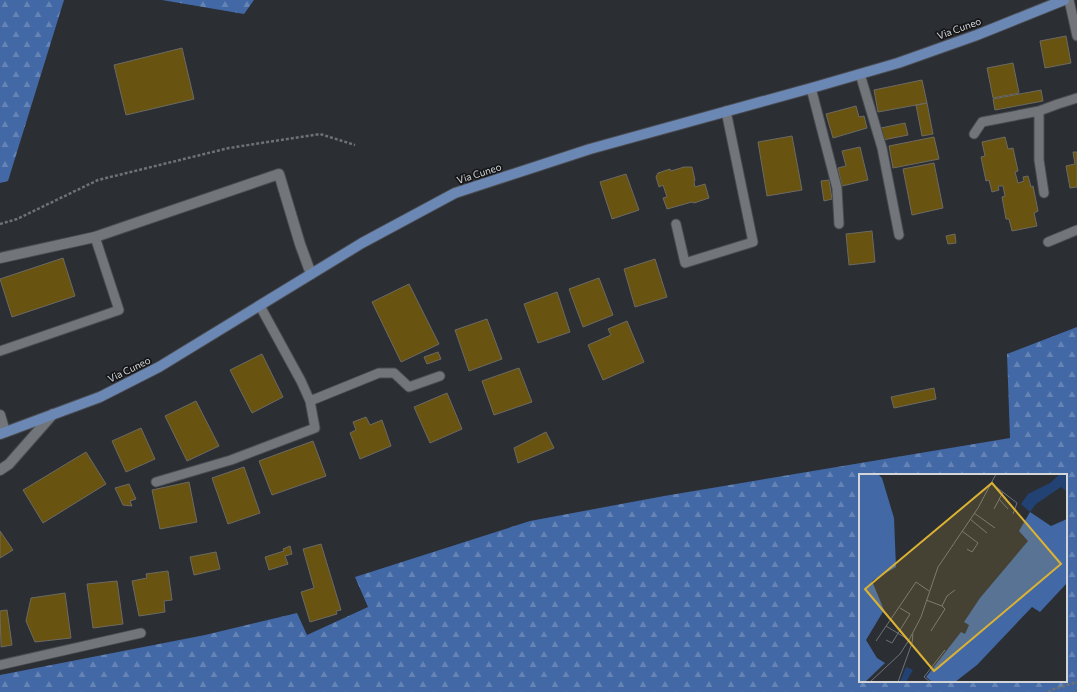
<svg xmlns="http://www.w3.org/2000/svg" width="1077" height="692" viewBox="0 0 1077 692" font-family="Commissioner,sans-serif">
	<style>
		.forest { fill: url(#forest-firs); fill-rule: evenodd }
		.building { fill: #685311; stroke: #6c6a63 }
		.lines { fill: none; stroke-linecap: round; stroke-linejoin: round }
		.service-casing { stroke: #494b50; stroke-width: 11 }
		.minor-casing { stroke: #494b50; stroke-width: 12 }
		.primary-casing { stroke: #494b50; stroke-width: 12 }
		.path { stroke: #6e7175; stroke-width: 2.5; stroke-dasharray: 3 2; stroke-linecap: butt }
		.service { stroke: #72767b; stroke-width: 9 }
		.minor { stroke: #72767b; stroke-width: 10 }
		.primary { stroke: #6b87b4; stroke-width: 10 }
		.labels { text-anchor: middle; stroke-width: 3.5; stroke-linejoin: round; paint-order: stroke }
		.street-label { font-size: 10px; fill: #d3d5d8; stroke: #151618 }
		.inset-road { fill: none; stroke: #6e7175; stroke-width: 1 }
		.view { fill: #dbb233; fill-opacity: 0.15; stroke: #dbb233; stroke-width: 2 }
		.inset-edge { fill: none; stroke: #d3d5d8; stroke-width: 2 }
	</style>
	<defs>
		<pattern id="forest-firs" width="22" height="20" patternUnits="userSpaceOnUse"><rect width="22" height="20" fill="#4268a5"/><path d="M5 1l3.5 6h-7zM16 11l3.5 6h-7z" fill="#6584b5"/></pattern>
	</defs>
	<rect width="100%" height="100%" fill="#2b2e33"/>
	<path class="forest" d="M0,0H64L8,181L0,183Z
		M162,0H254L244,14Z
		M1077,327V692H0V675L205,635L297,613L307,635L368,607L355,577L530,521L664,496L1010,438L1007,354ZM860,475H1066V681H860Z"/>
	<path class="building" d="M1066,36L1071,63L1045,68L1040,41Z
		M182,48L194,99L126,115L114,65Z
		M1013,63L1019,93L993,98L987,68Z
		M922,80L927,103L878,112L874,90Z
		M1041,90L1043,101L995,110L993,99Z
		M927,103L933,134L922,136L916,105Z
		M856,106L859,117L864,116L867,128L833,138L826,114Z
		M905,123L908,135L883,140L881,128Z
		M792,136L802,190L767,196L758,142Z
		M934,137L939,159L893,168L889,146Z
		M1005,137L1008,149L1013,148L1018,171L1015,172L1018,183L1024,181L1023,177L1028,176L1031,187L1033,186L1038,211L1034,213L1037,226L1012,231L1009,219H1006L1002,197L1005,196L1003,186H998L999,190L992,192L989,180L986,181L981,157L985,156L982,142Z
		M860,147L868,180L842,186L838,168L846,166L842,151Z
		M1073,152H1077V187L1070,188L1066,166L1075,164Z
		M934,163L943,208L912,215L903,169Z
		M684,167H692L695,180L694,182L695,187L705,184L709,198L694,203L692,202L667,209L663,198L667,197L663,185L659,187L656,177L658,173L670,169L671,171Z
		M626,174L639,210L612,219L600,182Z
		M829,180L832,199L824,201L821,181Z
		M872,231L875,262L849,265L846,234Z
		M955,234L956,243L948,244L946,236Z
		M63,258L75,296L12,317L0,279Z
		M655,259L667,297L635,307L624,269Z
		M599,278L613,315L583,327L569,289Z
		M409,284L439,344L401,362L372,302Z
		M557,292L570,332L538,343L524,304Z
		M487,319L502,359L469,371L455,330Z
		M627,321L644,362L603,380L588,345L611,335L608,329Z
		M438,352L441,359L427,364L424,357Z
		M262,354L283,397L252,413L230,370Z
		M519,368L532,402L494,415L482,381Z
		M934,388L936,399L894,408L891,397Z
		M447,393L462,429L430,443L414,407Z
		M196,401L219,446L187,461L165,416Z
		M366,417L370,425L382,420L391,446L360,459L350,433L356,430L353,422Z
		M141,428L155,459L126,472L112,441Z
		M546,432L554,448L518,463L514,448Z
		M313,441L326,476L272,495L259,461Z
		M86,452L106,484L43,523L23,490Z
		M244,467L260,513L228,524L212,478Z
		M189,482L197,522L160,529L152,490Z
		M129,484L136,499L130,501L132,506L123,505L115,488Z
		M0,531L13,550L0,558Z
		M321,544L341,610L336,611L337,614L310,622L301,592L314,588L303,549Z
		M290,546L292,554L285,556L288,564L269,570L265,557L284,551L283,549Z
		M216,552L220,569L194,575L190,557Z
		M168,571L172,600L164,601L165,612L139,616L132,581L147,578L146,574Z
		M117,581L123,624L93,628L87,584Z
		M65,593L71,638L35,642L26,621L31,598Z
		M7,610L12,645L1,647L0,611Z"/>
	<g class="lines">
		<g class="service-casing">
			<path id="service" d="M1069,0L1077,36
				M860,74L882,148L899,235
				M811,88L837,188L839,224
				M1039,111V160L1044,193
				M974,134L982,122L1039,111L1058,104L1077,98
				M676,224L685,263L753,242L726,111
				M1048,242L1077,230
				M260,306L301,381L310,401L379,373H394L409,387L440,376
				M0,351L119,310L95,237
				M156,482L231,460L315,428L310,401
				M0,665L141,633"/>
		</g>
		<g class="minor-casing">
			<path id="minor" d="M0,258L95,237L279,174L300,244L311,274
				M0,415L5,432
				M0,470L9,464L53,414"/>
		</g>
		<g class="primary-casing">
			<path id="primary" d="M0,434L100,397L159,367L362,243L455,193L590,149L815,87L898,63L977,35L1064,0"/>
		</g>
		<path class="path" d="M0,224L17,219L98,180L229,148L320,134L355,145
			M1048,692L1054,689L1077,682"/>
		<use href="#service" class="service"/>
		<use href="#minor" class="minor"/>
		<use href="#primary" class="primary"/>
	</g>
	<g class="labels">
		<g class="street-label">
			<text transform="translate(959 28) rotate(-20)" y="4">Via Cuneo</text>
			<text transform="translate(479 173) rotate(-18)" y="4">Via Cuneo</text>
			<text transform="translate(129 369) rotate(-26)" y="4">Via Cuneo</text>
		</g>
	</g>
	<g transform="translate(859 474)">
		<rect width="208" height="208" fill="#2b2e33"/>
		<path d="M201,0H208V18L202,13L177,30L171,38L162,30L169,20L191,9ZM47,193L54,196L47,208H41Z" fill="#224274"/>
		<path d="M0,0H19L23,4L35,44L37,93L13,107L25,136L7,166L18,184L26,189L6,208H0ZM171,38L192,52L208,45V109L181,138L173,133L118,191L96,208H73L67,203L102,158L106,160L110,151L105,148L121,124L169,67L160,57Z" fill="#4268a5"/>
		<path class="inset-road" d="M132,9L158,29L154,40M140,25L149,35M135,35L144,18M115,39L136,54M111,45L128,59M103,57L119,69L113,78L108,75M67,126L83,132L88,122L96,116M27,152L50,166M72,157L86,135L83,132M27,166L33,169L51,140L41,134M17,167L57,108L70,117M11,208L41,180L50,166L62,143L79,93L119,34L137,0M39,208L53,169L54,160M71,208L65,203L86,176"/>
		<path class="view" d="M133,9L202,90L75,197L6,115Z"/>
		<rect width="208" height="208" class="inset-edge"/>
	</g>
</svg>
